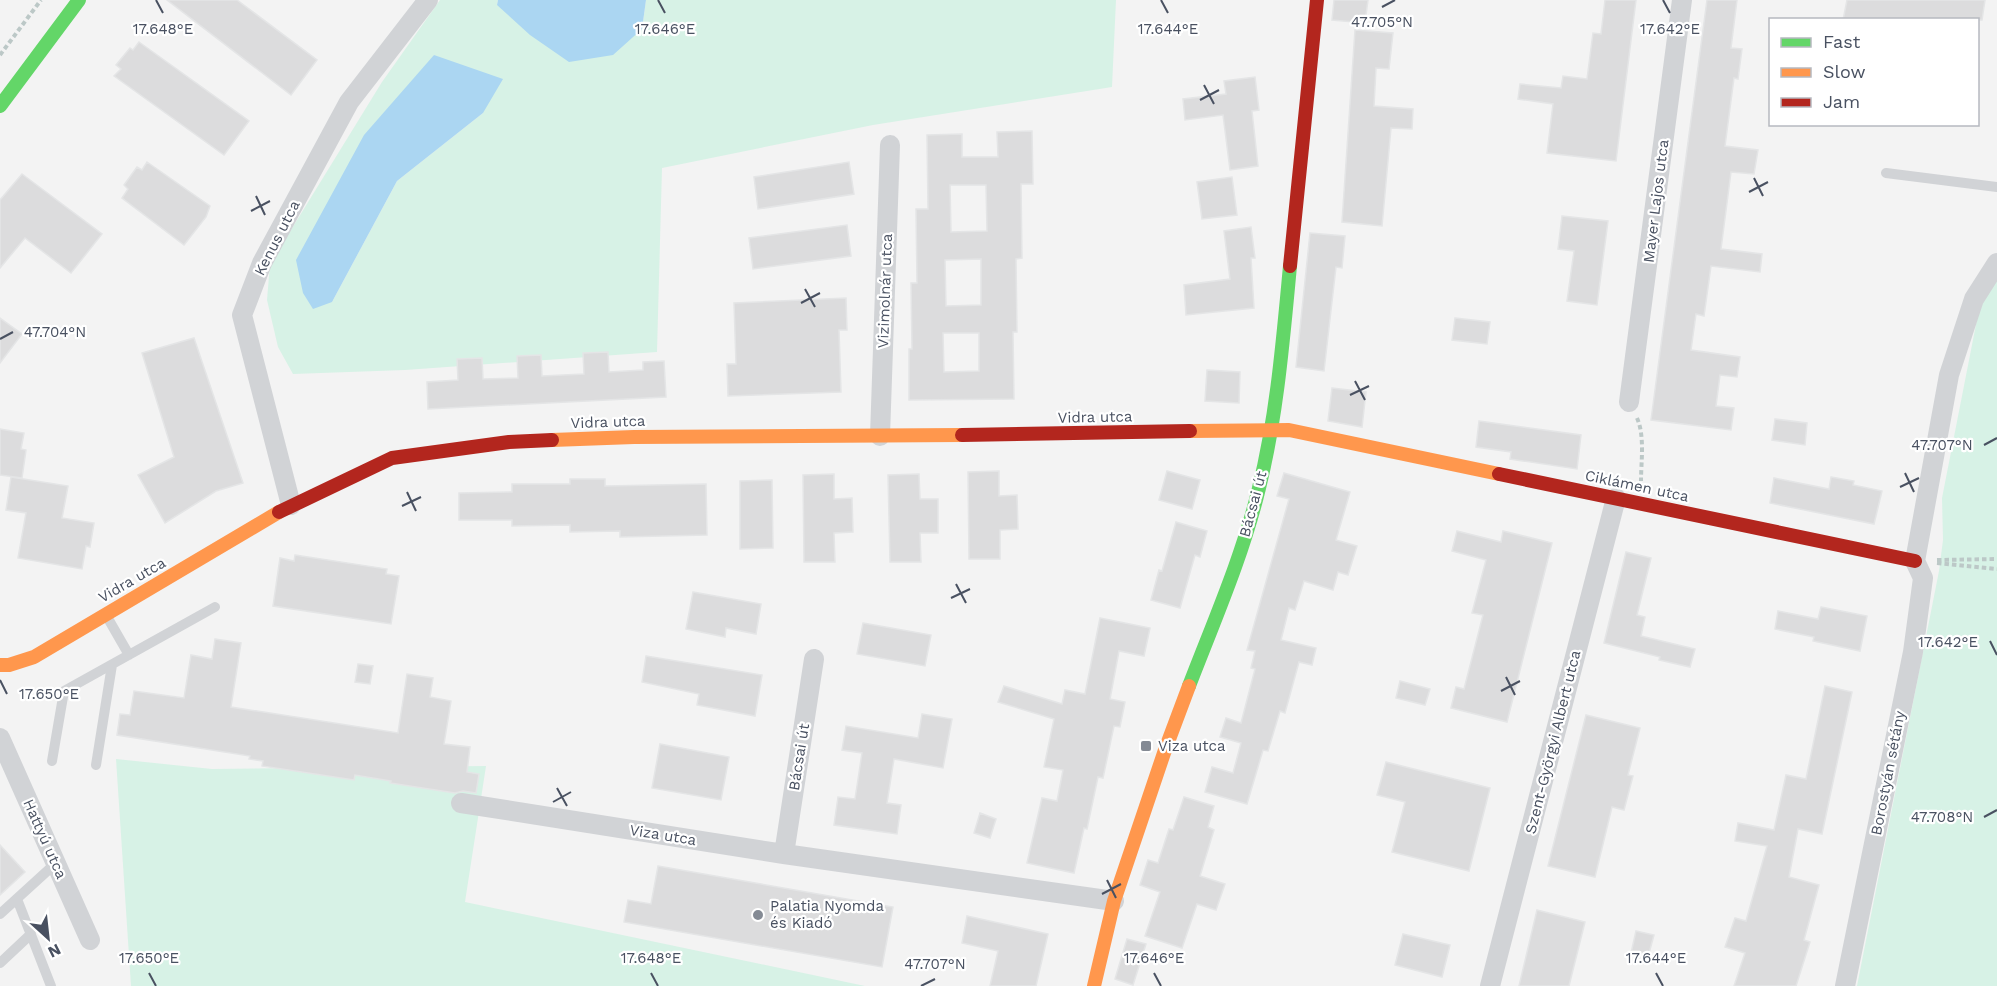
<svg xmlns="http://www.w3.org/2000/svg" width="1997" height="986" viewBox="0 0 1997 986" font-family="'Work Sans',sans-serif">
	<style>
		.green { fill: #d7f2e6; fill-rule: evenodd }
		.water { fill: #abd6f2 }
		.building { fill: #dcdcdd; stroke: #e4e5e6; stroke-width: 1.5; fill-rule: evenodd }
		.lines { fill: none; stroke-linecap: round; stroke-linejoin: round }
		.path { stroke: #bcc8c7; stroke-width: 4; stroke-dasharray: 4.5 3; stroke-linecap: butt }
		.lane { stroke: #d1d3d6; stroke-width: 10 }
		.street { stroke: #d1d3d6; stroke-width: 20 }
		.fast { stroke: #63d668; stroke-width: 14 }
		.slow { stroke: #ff974d; stroke-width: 14 }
		.jam { stroke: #b3261e; stroke-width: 14 }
		.ticks { fill: none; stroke: #495161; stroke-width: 2 }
		.poi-dot { fill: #848a94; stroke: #fff; stroke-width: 2 }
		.labels { text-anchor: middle; stroke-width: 4.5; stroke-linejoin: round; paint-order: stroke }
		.street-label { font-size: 15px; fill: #495161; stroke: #fff }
		.poi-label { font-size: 15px; fill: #495161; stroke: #fff; text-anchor: start }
		.ticks-label { font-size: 15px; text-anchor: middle; fill: #495161; stroke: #fff; stroke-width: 4.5; stroke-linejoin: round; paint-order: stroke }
	</style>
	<rect width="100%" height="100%" fill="#f3f3f3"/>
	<path class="green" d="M440,0H498L497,5L642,29L646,0H1116L1112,87L873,125L662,168L657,352L405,370L293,374L278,347L267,300L270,264L382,82ZM434,55L483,113L397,181L332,302Z
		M1997,278V986H1857L1939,571L1943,540L1942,498L1980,304Z
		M116,759L212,769L486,766L465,902L865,986H131Z"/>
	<path class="water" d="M498,0H646L642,29L613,55L569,62L530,35L497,5Z
		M434,55L503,79L483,113L397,181L332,302L313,309L303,293L296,260L364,135Z"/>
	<path class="building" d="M167,0H237L317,60L291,95Z
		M1334,0H1368L1365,23L1332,20Z
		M1605,0H1636L1616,161L1547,153L1553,104L1518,99L1520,84L1561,88L1563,76L1587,79L1593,33L1601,34Z
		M1707,0H1737L1731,48L1742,49L1738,79L1734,78L1725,146L1758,150L1754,174L1731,172L1721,249L1762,254L1760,272L1711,266L1704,316L1696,314L1691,350L1740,357L1737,377L1720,375L1716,406L1734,408L1731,430L1651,420Z
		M1847,0H1985L1982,20H1843Z
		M1355,30L1393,33L1389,69L1376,68L1374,106L1413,109L1412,129L1391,128L1382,226L1342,222Z
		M139,42L249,121L224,155L114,76L121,69L116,65L130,48L133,50Z
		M1255,77L1259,110L1252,111L1258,166L1230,170L1223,115L1185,120L1183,99L1226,94L1224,81Z
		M1032,131L1033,184H1021L1022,258L1016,259L1017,332H1013L1014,399L909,400V349H912L911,283H917L916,209H928L927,135L962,134V157H998L997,132ZM950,185H986L987,231L951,232ZM981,259V305L946,306L945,260ZM943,333H979V371L944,372Z
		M147,162L210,206L206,217L184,245L122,198L128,189L124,185L137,167L142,170Z
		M849,162L854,194L758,209L754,177Z
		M22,174L102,234L71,273L25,238L0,268V200Z
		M1232,177L1237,215L1202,219L1197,182Z
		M1562,216L1608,221L1597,305L1567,301L1574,251L1558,249Z
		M847,225L851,256L753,269L749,238Z
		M1251,227L1255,258H1251L1254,308L1186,315L1184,285L1230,279L1224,231Z
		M1310,233L1345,236L1342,268L1336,267L1324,371L1296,367Z
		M846,298L847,330H839L841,392L728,396L727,364H736L734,303Z
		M0,318L22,334L0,363Z
		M1455,318L1490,322L1487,344L1452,340Z
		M194,338L243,483L216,491L165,523L138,475L174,457L142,353Z
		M608,352L609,372L643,370V362L664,361L666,397L428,409L427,382L458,380L457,359L482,358L483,379L518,378L517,356L541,355L542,376L584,374L583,353Z
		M1207,370L1240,372L1239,403L1205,401Z
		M1332,388L1366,392L1362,427L1328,421Z
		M1775,419L1807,423L1805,445L1772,440Z
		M1479,421L1581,435L1577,469L1510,459L1511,452L1476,447Z
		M0,429L24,433L21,449L26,450L22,478L0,475Z
		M999,471V496L1017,495L1018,529L1000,530V559H969L968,472Z
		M1167,471L1200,480L1192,509L1159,500Z
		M1284,473L1350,492L1336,540L1357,546L1348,575L1338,572L1333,590L1304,581L1295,610L1289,608L1281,640L1316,648L1312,665L1299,662L1285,713L1280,711L1268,751L1263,750L1247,804L1205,792L1212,767L1233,773L1241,743L1220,737L1226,718L1241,723L1255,669L1251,668L1255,651L1247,650L1289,499L1277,496Z
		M834,474V499L852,498L853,532L834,533L835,562H804L803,475Z
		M919,474L920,499H938V533H920L921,562H890L888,475Z
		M11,477L68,486L62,518L94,523L90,547L86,546L82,569L18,558L26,513L6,510Z
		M1831,477L1854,481L1853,485L1882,491L1874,524L1770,503L1774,478L1829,489Z
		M570,479H605V486L706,484L707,535L620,537V531L570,532V525L512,526V520H459V493L512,492V484H570Z
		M772,480L773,548L740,549V481Z
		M1176,522L1207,531L1200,557L1195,555L1180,608L1151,600L1159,570L1162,571Z
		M1457,531L1501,542L1503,531L1552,543L1507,722L1451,708L1456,687L1464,689L1483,615L1472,613L1486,560L1452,551Z
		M1626,552L1651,558L1637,615L1645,617L1641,636L1695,649L1690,667L1659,660L1660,657L1604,643Z
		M295,555L387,569L386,574L399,576L391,624L273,606L280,558L294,561Z
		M693,592L761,604L756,634L726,628L725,637L686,629Z
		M1821,607L1867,616L1860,651L1813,641L1814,637L1775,629L1778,611L1818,619Z
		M1100,618L1150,628L1144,656L1119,651L1110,699L1125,702L1120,727L1114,726L1103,778L1098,777L1087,829L1084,828L1074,873L1027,863L1042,798L1057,801L1063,770L1044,767L1054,719L998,702L1004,686L1062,704L1065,690L1085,694Z
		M863,623L931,635L925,666L857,654Z
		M215,639L241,643L231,707L398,733L407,674L433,678L430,697L451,701L444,744L470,747L467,772L479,774L476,793L463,791L455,793L390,783L391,781L355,775L354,780L262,766L263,761L249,759L250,756L117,735L120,714L130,715L134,691L184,698L191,655L212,659Z
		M646,656L762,675L755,716L697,705L699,694L642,682Z
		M358,664L373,666L370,684L355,682Z
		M1400,681L1430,689L1425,705L1396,698Z
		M1825,686L1852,692L1822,834L1798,829L1789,877L1819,885L1804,940L1810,942L1796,986H1734L1745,953L1725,947L1735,918L1746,921L1767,846L1735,841L1738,823L1774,830L1786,775L1806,779Z
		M922,714L952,719L943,768L894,759L887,803L901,805L897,834L834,825L838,797L855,799L862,753L842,750L846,726L918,738Z
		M1586,715L1640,728L1628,775L1633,776L1624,810L1612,807L1595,877L1548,866Z
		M660,744L729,757L721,800L652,788Z
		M1386,762L1490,788L1469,871L1392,852L1405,802L1377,795Z
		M1184,797L1214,806L1208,827L1214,830L1200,876L1225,884L1216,910L1197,904L1182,948L1145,936L1160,892L1140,885L1148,860L1158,863L1169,829L1173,830Z
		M980,813L996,819L990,838L974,833Z
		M0,845L25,872L0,895Z
		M658,866L893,907L882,967L624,922L628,900L651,904Z
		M1537,910L1585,922L1569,986H1519Z
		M967,916L1048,934L1036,986H990L998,951L962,943Z
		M1636,931L1654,935L1648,957L1631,953Z
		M1403,934L1450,945L1442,977L1395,965Z
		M1127,939L1146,944L1133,985L1115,979Z"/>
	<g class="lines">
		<path class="path" d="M0,55L41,0
			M1637,418C1645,436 1641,462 1641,481
			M1937,560L1997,559
			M1937,563L1997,569"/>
		<path class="lane" d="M1886,173L1997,187
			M106,615L129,655
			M52,761L64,691L215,607
			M96,765L112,665
			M17,899L51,986
			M0,914L56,863
			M0,963L31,934"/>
		<path class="street" d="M1629,402L1682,0
			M880,436L890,145
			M291,505L242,315L262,263L349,102L428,0
			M0,738L90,940
			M461,803L784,854L1114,901
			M784,854L814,659
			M1490,986L1616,498
			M1845,986L1913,652L1923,578L1915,561L1949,375L1974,299L1997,263"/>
		<path class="fast" d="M0,106L79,0
			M1189,686C1214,621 1243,555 1259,488C1277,415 1283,340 1290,266"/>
		<path class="slow" d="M1190,431L1289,430L1499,474
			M552,440L634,437L962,435
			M0,665H9L34,657L279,512
			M1094,986L1114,901L1165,750L1189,686"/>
		<path class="jam" d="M1290,266L1317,0
			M962,435L1190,431
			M1499,474L1915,561
			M279,512L392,458L509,442L552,440"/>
	</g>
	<path class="ticks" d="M156,0L163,13M658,0L665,13M1161,0L1168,13M1663,0L1670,13M1382,7L1395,0M1204,85L1214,104M1200,100L1219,90M1754,178L1763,196M1749,192L1768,182M256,196L265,215M251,211L270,201M805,289L815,307M801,303L820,293M0,339L13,332M1355,381L1365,400M1350,395L1369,386M1984,445L1997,438M1905,473L1914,492M1900,487L1919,478M407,492L416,511M402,506L421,497M956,584L966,603M951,598L970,589M1990,641L1997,655M1506,677L1515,695M0,680L7,694M1501,691L1520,681M557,788L567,806M553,802L571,792M1984,817L1997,810M1107,880L1116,898M1102,894L1121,884M149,973L156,986M651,973L658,986M1154,973L1161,986M1656,973L1663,986M921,986L935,979"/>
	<g class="poi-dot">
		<rect x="1140" y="740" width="12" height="12" rx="3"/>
		<circle cx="758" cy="915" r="6"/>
	</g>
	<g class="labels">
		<g class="street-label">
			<text transform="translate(1656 201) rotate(-83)" y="5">Mayer Lajos utca</text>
			<text transform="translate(277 238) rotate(-63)" y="5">Kenus utca</text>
			<text transform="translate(885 291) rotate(-88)" y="5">Vizimolnár utca</text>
			<text transform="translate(1095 417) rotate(-1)" y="5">Vidra utca</text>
			<text transform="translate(608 422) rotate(-2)" y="5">Vidra utca</text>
			<text transform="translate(1637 486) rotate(12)" y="5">Ciklámen utca</text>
			<text transform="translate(1253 504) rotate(-75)" y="5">Bácsai út</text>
			<text transform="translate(132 580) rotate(-30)" y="5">Vidra utca</text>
			<text transform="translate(1553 742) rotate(-76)" y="5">Szent-Györgyi Albert utca</text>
			<text transform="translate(799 757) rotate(-81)" y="5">Bácsai út</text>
			<text transform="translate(1888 773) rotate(-79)" y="5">Borostyán sétány</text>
			<text transform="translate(663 835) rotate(9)" y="5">Viza utca</text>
			<text transform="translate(45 839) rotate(66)" y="5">Hattyú utca</text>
		</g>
		<g class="poi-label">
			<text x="1158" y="751">Viza utca</text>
			<text x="770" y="911">Palatia Nyomda<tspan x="770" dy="17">és Kiadó</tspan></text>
		</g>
	</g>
	<g class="ticks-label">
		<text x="1382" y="27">47.705°N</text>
		<text x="163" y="34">17.648°E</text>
		<text x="665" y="34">17.646°E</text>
		<text x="1168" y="34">17.644°E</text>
		<text x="1670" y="34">17.642°E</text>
		<text x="55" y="337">47.704°N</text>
		<text x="1942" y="450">47.707°N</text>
		<text x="1948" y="647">17.642°E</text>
		<text x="49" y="699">17.650°E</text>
		<text x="1942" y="822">47.708°N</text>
		<text x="149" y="963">17.650°E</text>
		<text x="651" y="963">17.648°E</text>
		<text x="1154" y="963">17.646°E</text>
		<text x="1656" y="963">17.644°E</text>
		<text x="935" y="969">47.707°N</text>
	</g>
	<rect x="1769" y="18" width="210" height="108" fill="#ffffff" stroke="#b6b9c0" stroke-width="1.5"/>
	<rect x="1781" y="38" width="30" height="9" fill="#63d668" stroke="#b6b9c0" stroke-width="1.5"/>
	<text x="1823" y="48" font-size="18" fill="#495161">Fast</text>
	<rect x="1781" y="68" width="30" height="9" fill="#ff974d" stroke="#b6b9c0" stroke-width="1.5"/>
	<text x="1823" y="78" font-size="18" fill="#495161">Slow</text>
	<rect x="1781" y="98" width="30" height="9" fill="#b3261e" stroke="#b6b9c0" stroke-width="1.5"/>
	<text x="1823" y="108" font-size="18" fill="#495161">Jam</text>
	<g transform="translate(48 938) rotate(153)" stroke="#ffffff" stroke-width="4.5" paint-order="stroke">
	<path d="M0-4.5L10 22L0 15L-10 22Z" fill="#495161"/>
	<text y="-9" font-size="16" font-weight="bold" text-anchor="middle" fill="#495161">N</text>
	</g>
</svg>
